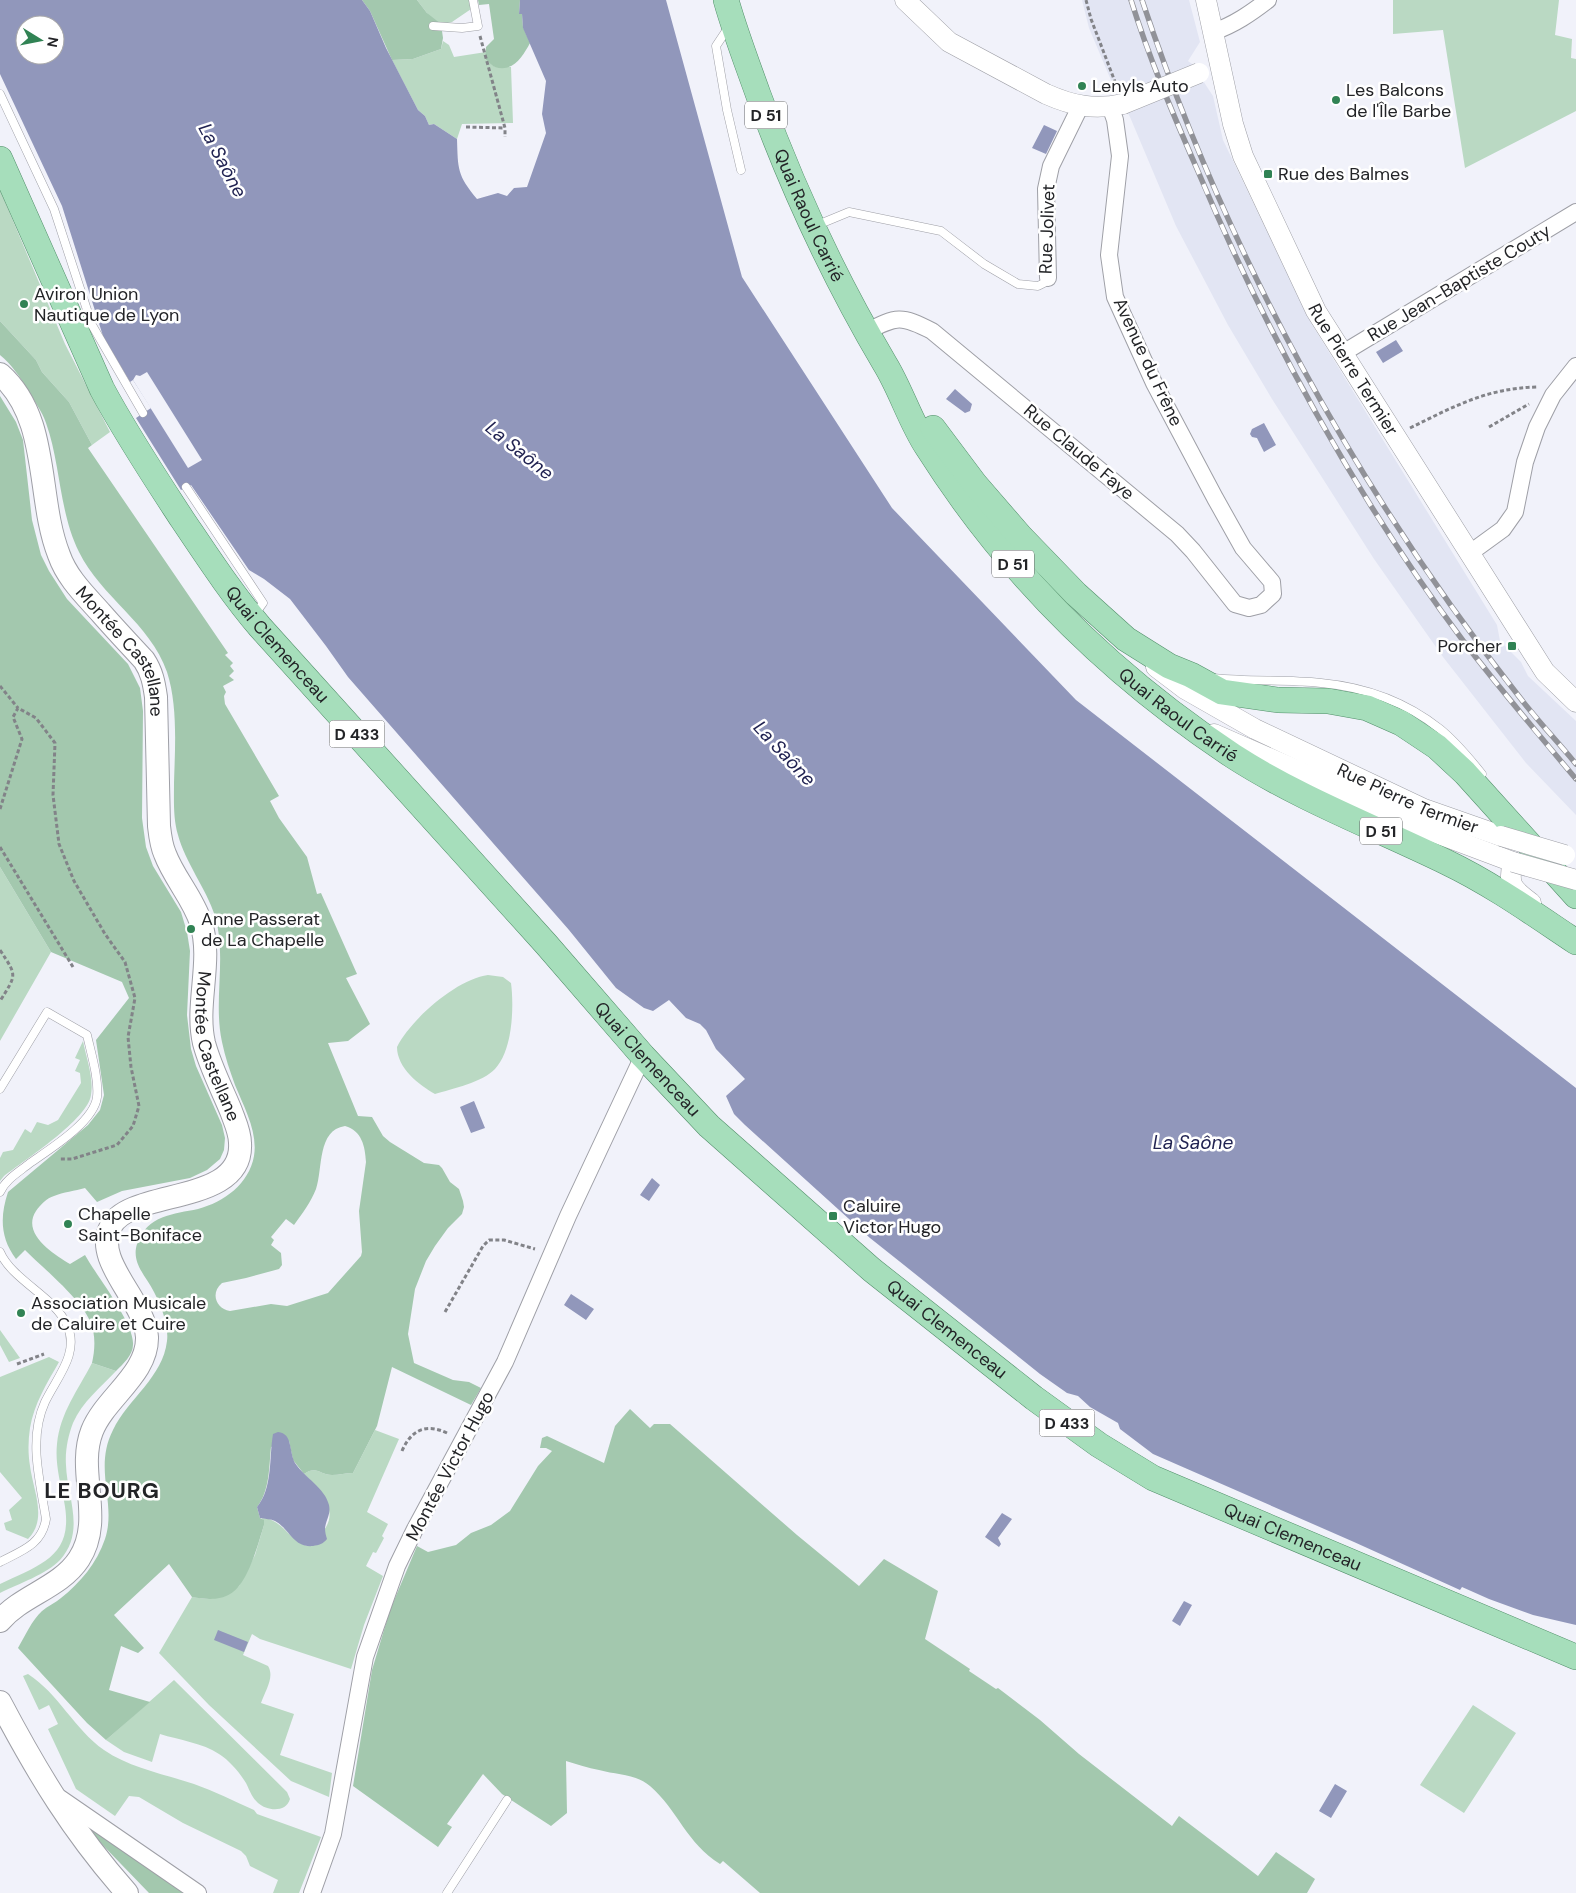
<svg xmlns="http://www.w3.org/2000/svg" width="1576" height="1893" viewBox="0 0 1576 1893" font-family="'DM Sans',sans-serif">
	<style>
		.built { fill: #e2e5f3 }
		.green { fill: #bad9c3 }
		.forest { fill: #a3c8ae; fill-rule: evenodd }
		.water { fill: #9197bb; fill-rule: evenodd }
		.pier { fill: #f1f2fa }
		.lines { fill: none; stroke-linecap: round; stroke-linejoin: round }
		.service-casing { stroke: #9e9fa6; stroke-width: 9 }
		.minor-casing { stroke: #9e9fa6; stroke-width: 18 }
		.tertiary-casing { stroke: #9e9fa6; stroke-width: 21 }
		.secondary-casing { stroke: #9e9fa6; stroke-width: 24 }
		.primary-casing { stroke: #528f6a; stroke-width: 26 }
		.path { stroke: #828388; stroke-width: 3; stroke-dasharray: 4 2.5; stroke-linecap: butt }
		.service { stroke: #fff; stroke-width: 8 }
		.minor { stroke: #fff; stroke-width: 16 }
		.tertiary { stroke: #fff; stroke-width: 20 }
		.secondary { stroke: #fff; stroke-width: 22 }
		.primary { stroke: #a6debb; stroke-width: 25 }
		.rail-casing { stroke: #919298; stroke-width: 5.5 }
		.rail { stroke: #fff; stroke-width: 4; stroke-dasharray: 11; stroke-linecap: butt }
		.tertiary-bridge-casing { stroke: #9e9fa6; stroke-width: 21; stroke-linecap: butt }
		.tertiary-bridge { stroke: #fff; stroke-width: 20 }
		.poi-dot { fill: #318354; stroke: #fff; stroke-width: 2 }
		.labels { text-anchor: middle; stroke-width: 5; stroke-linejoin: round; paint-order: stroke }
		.shield { fill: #fff; stroke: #656668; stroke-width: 1 }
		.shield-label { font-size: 16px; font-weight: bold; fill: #232427 }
		.poi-label { font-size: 18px; fill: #232427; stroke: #fff; text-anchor: start }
		.street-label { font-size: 18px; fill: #232427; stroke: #fff }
		.water-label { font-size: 19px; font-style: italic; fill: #212352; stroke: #fff }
		.district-label { font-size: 22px; font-weight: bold; letter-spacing: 1px; fill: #232427; stroke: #fff }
	</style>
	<rect width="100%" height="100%" fill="#f1f2fa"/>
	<path class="built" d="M1082,0H1189L1200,42L1188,61L1192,64L1213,96L1223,140L1311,323L1497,625L1500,641L1521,662L1528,676L1576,721V815L1526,763L1443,657L1374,559L1272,399L1228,325L1176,226L1130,117L1113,85L1089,28Z"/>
	<path class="green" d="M417,0H473L474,7L452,22L433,26L427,13Z
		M1393,0H1559L1555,35L1572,39L1571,58L1576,59V111L1465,168L1443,30L1393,34Z
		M443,41L449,45L454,57L486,52L485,59L495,67H511L513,123L462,124L457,139L434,124L429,125L425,116L418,110L392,60L413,59L441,49Z
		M0,190L65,344L110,432L92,445L69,402L42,372L36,360L0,321Z
		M0,867L51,952L0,1041Z
		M488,975L503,977L511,983C514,1006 513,1050 495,1069C483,1082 452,1089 435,1094C419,1085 397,1068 397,1047C411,1019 457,979 488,975Z
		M83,1041C86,1057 94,1078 91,1095C88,1119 25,1160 4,1176L0,1181V1158L3,1152L13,1150L25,1129L31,1133L37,1122L48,1125L58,1120L81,1083L80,1073L75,1071L80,1060L75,1058Z
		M0,1330L20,1358L9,1362L0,1345Z
		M49,1357L59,1362C47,1383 34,1404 30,1428C28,1441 28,1454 30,1466C33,1490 48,1519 28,1539L6,1530L4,1523L12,1520L9,1510L22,1498L0,1472V1377Z
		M92,1363L116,1371C101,1387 82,1402 73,1423C68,1436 65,1451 66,1465C67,1497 86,1531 60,1560C47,1574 18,1584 0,1593V1584C42,1564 75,1556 64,1501C60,1481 55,1463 57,1444C60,1413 78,1390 92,1363Z
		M375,1430L399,1439L367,1512L388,1524L382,1536L384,1538L376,1553L373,1552L366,1566L383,1576L364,1625L351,1669L260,1639L252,1634L243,1655L268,1666C275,1677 265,1691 261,1703L294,1714L280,1755L332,1773L329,1797L291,1781L209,1705L159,1653L192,1597L207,1599L239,1586L255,1555L264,1525L262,1518C283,1519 288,1540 307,1546C312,1541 319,1536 324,1530C340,1509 318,1488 304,1474C317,1465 320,1475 332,1475C339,1475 346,1473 353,1473Z
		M28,1674C59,1694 74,1729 104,1750C130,1768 164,1774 194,1784C214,1791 234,1801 254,1810L257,1814L321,1837L299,1893H273L278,1880L250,1866L246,1856L241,1851L183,1823L139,1797L129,1796L115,1816L76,1789L48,1729L58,1724L49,1705L39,1710L23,1676Z
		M174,1680L287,1792L290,1799C286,1813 267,1811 258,1803C252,1798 249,1789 246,1783C239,1772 230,1761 219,1754C203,1743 179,1740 160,1734L152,1762L124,1752L106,1740Z
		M1473,1705L1516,1733L1464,1813L1420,1785Z"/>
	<path class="forest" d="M362,0H417L427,13L441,24L443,38L441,49L413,59L392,60L370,11Z
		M478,0H520L519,14H522L523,27L530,43C523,56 513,73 495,67C492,66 488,61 485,59L486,47L494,39L489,4L479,5Z
		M0,321L36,360L42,372L69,402L92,445L88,448L228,653L225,655L233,663L230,666L234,671L229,676L234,680L223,686L226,692L224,696L225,704L279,796L270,801L279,818L307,857L317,894L321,893L357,974L346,978L370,1024L348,1041L328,1043L358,1116L372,1117L383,1136L390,1142L424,1163L439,1165L442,1168L450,1182L459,1189L463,1201L464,1207L462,1214L448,1228L435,1246L426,1261L415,1289L408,1334L414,1363L453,1380L469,1382L481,1388L471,1405L392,1367L377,1426L353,1473C346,1473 339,1475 332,1475C320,1475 317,1465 304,1474L293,1460L289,1441L271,1447C269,1466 270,1491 257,1507L260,1518L264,1520V1525C258,1544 248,1584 230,1594C219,1601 204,1599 192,1597L169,1564L114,1615L144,1648L138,1653L121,1646L109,1690L150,1702L106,1740L87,1723L18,1648C25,1636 32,1620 42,1611C48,1606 55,1603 61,1598C80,1583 97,1563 105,1539C117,1503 93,1469 113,1430C128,1399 163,1377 167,1341C169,1326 161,1305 154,1292C146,1276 131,1263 137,1244C147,1215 174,1214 198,1209C224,1202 249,1184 254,1156C258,1132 244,1107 235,1085C230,1071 225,1057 222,1042C213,1001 227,957 215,916C206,888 185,862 178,835C173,818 174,800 174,783C175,747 178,706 167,672C150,623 101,597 79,552C59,512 61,465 46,423C42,411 34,401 28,390C20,377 12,365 0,355ZM345,1126C362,1131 365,1146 366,1162L359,1211L362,1252L361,1256L328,1293L287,1306L271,1304L230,1311C216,1309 210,1293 222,1283L246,1278L279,1269L282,1265L281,1253L271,1245L274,1240L271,1237L286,1219L294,1225C302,1214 311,1202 316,1189C323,1169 317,1130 345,1126Z
		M0,396L16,422L23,440L32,520L41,555L49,571L67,599L128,664L140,688L143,711L142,818L146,847L153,866L181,912L187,932L190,951L187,1015L191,1049L196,1066L222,1125L225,1138L224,1150L220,1159L207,1170L190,1178L122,1191L97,1202L85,1188C75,1191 63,1192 54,1196C47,1198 40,1205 36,1211C21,1234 54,1254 70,1264L85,1255C96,1275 135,1324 133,1345C133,1355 123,1364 116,1371L92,1363C95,1350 96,1334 90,1321C80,1298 44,1269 25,1250L16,1259C0,1238 0,1216 8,1192L88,1125L100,1110L104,1095L96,1040L129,998L122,982L51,952L0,867Z
		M630,1409L650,1428L654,1424H670L797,1535L859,1586L884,1559L938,1591L925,1639L970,1669L969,1671L996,1689L998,1688L1040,1720L1079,1754L1172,1826L1179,1816L1258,1876L1276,1852L1315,1879L1307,1893H760L723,1861L720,1864C687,1844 677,1809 650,1786C636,1774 617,1775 599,1770C588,1768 577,1764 566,1761L567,1813L551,1826L502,1794L483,1774L447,1824L452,1827L438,1847L353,1786L372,1670L390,1610L417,1546L428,1552L456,1545L471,1533L491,1525L510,1511L538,1466L552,1451L546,1448H540L542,1438L547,1436L604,1463L615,1426Z
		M93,1831L98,1833L186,1893H149L93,1835L92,1833Z"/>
	<path class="water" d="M0,0H362L370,11L386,48L418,110L425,116L429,125L434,124L457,139C458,169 457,175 477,199L498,193L507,196L514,188L527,187L546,133L542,114L546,81L523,28L522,14H519L520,0H666L742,277L892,508L1076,700L1576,1088V1625L1533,1615L1489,1599L1462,1587L1460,1590L1354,1542L1153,1454L1120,1429L1118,1423L1090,1407L1078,1396L1067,1393L1040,1374L904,1265L870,1238L745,1125L734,1114L726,1096L745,1079L716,1049L706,1030L700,1024L686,1018L669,1000L653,1011L644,1008L616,988L569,930L348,677L326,646L290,599L264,579L249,570L191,485L181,490L136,418L151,408L133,380L130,382L103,336L62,206L0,74ZM25,25H55V55H25Z
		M1044,125L1057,131L1046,154L1032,148Z
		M1396,340L1403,351L1383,363L1376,352Z
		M955,389L972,404L970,411L965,413L946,399Z
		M1264,423L1276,445L1264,452L1257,438L1252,437L1250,434L1252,429Z
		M474,1101L485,1128L471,1133L460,1107Z
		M652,1178L660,1185L649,1201L640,1195Z
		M571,1294L594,1309L586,1320L564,1305Z
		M278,1432C293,1433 289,1453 295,1463C305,1478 325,1488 329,1505C331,1514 326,1520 325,1528C325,1532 326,1536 327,1539C323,1544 319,1545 313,1546C293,1548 290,1529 275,1521C271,1519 265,1519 260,1518L257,1507C273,1488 269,1457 273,1434Z
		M1002,1513L1012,1519L998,1538L1001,1544L999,1547L985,1537Z
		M1184,1601L1192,1605L1180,1626L1172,1621Z
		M218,1630L248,1642L244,1652L214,1640Z
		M1335,1784L1347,1791L1331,1818L1319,1811Z"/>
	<path class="pier" d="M147,372L202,460L188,468L133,380L136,375L140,376Z"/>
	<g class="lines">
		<g class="service-casing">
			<path id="service" d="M433,26L462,28L478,26L473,0
				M728,28L716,46L727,110L741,170
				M0,94L54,209L92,325L143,413
				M815,226L849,212L941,231L984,264L1018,284L1038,286L1044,283L1048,278
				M186,487L263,603L255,614
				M1214,678C1250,682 1285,679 1321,683C1364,687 1406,702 1440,729C1456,742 1470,759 1482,774
				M0,1089L47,1012L87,1035C91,1053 99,1079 97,1097C94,1122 50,1149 30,1163C19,1172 6,1179 0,1192
				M0,1252C12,1280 55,1297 67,1325C80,1353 57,1377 45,1402C28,1439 40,1481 46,1519C42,1545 21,1551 0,1562
				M447,1893L507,1800"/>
		</g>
		<g class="minor-casing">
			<path id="minor" d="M1213,32C1234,25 1251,13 1268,0
				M1048,278L1046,189L1051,166L1080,107
				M866,332C897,316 901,315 932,331L1177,534L1193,551L1235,604L1249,608L1261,605L1273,594L1272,582L1243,548L1215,498L1154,383L1115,297L1109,255L1120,156L1115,120L1110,106
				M1343,353L1576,212
				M1470,553L1503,529L1515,512L1525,462L1537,427L1553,395L1576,366
				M60,1798L198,1893
				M312,1893L333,1834L365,1657L397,1566L415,1529L505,1362L568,1216L643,1056"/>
		</g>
		<g class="tertiary-casing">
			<g id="tertiary">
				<path d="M905,0L949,42L1046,94C1073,106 1094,110 1123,104"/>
				<path id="s1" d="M1206,0L1233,124L1243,156L1316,311L1545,672L1576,702"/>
				<path id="s2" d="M1156,667L1185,689L1255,729L1424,809L1501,836"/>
				<path d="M1214,734L1301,772L1412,824L1513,862C1507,886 1513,889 1531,903"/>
			</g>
		</g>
		<g class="secondary-casing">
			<g id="secondary">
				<path id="s3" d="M0,374C51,419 36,497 59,555C67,578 85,595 101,613C115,629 130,645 144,660C152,672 154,683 156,697L159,826C160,835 161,845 165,854C174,878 193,898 201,923C213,961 195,1004 204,1043C210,1066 222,1089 231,1111C235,1122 240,1132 240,1143C244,1206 131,1188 111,1226C92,1261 145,1300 147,1337C148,1374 105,1398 92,1431C76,1472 105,1519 79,1559C60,1588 22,1595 0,1621"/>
				<path d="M0,1702C38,1774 73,1832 127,1893"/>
			</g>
		</g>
		<g class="primary-casing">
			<g id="primary">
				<path id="s4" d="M726,0C735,32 747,63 758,94C793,190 833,276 885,364C901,390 910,421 927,447C1006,572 1109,674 1233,756C1298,798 1376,828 1446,862C1492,884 1534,914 1576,942"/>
				<path id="s5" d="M0,159L102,389C126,434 154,476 182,519C207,556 231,593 260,627L546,944L643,1056L709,1126L872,1270L1034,1398L1099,1445L1153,1478L1576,1657"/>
				<path d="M933,428L975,484L1020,536L1076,594L1126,639L1169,666L1191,675L1222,692L1278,700L1328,701L1367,708L1401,723L1437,747L1465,773L1576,896"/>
			</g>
		</g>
		<path class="path" d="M1086,0L1091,19L1117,87
			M480,36L505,128V137
			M466,127L505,128
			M1489,427L1529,404
			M1410,428C1455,406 1487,388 1538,387
			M0,686L18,708
			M0,809L22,739L13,717L18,708L36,718L55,743L53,795L59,844L74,881L105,934L125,962L135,998L128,1037L131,1067L139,1106L133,1126L117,1145L72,1159H59
			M0,847L73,967
			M0,950C17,976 17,974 0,1001
			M445,1312L483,1246L489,1240H504L535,1249
			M17,1364L44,1354
			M402,1451C411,1430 426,1423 447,1433"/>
		<use href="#service" class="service"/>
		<use href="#minor" class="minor"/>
		<use href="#tertiary" class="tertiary"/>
		<use href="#secondary" class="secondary"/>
		<use href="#primary" class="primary"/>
		<g class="rail-casing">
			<path id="rail" d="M1131,0C1149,58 1173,114 1197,169C1266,333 1357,499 1464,642C1500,689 1538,734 1576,779
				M1142,0C1226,252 1357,491 1521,699C1538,721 1558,742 1576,764"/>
		</g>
		<use href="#rail" class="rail"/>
		<g class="tertiary-bridge-casing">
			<path id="tertiary-bridge" d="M1123,104L1199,73
				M1501,836L1565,855
				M1513,862L1576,880"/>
		</g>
		<use href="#tertiary-bridge" class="tertiary-bridge"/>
	</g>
	<g class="poi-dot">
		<circle cx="1082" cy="86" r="5"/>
		<circle cx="1336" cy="100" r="5"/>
		<rect x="1263" y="169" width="10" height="10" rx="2.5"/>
		<circle cx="24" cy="304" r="5"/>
		<rect x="1507" y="641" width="10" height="10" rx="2.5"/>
		<circle cx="191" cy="929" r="5"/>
		<rect x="828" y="1211" width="10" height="10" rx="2.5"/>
		<circle cx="68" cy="1224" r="5"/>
		<circle cx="21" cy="1313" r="5"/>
	</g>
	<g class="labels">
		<g class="shield">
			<rect x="745" y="101.5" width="42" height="27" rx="4"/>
			<rect x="992" y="550.5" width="42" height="27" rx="4"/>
			<rect x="329.5" y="720.5" width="55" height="27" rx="4"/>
			<rect x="1360" y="817.5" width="42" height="27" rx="4"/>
			<rect x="1039.5" y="1409.5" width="55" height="27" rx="4"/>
		</g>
		<g class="shield-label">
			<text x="766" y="121">D 51</text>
			<text x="1013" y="570">D 51</text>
			<text x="357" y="740">D 433</text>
			<text x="1381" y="837">D 51</text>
			<text x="1067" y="1429">D 433</text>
		</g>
		<g class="poi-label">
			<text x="1092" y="92">Lenyls Auto</text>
			<text x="1346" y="96">Les Balcons<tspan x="1346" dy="21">de l'Île Barbe</tspan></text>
			<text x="1278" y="180">Rue des Balmes</text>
			<text x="34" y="300">Aviron Union<tspan x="34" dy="21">Nautique de Lyon</tspan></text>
			<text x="1502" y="652" text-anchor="end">Porcher</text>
			<text x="201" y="925">Anne Passerat<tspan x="201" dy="21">de La Chapelle</tspan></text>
			<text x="843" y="1212">Caluire<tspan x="843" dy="21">Victor Hugo</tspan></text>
			<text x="78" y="1220">Chapelle<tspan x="78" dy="21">Saint-Boniface</tspan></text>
			<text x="31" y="1309">Association Musicale<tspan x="31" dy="21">de Caluire et Cuire</tspan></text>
		</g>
		<g class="street-label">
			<text dy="6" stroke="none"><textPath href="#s4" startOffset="231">Quai Raoul Carrié</textPath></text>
			<text transform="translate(1047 229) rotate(-88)" y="6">Rue Jolivet</text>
			<text transform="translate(1459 283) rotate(-31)" y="6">Rue Jean-Baptiste Couty</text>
			<text transform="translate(1148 362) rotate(65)" y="6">Avenue du Frêne</text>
			<text dy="6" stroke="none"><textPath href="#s1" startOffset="401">Rue Pierre Termier</textPath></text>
			<text transform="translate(1079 452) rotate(40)" y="6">Rue Claude Faye</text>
			<text dy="6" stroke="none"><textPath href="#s5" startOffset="562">Quai Clemenceau</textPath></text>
			<text dy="6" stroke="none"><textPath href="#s3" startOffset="311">Montée Castellane</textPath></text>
			<text dy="6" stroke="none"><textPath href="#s4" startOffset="861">Quai Raoul Carrié</textPath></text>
			<text dy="6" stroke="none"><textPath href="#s2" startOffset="285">Rue Pierre Termier</textPath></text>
			<text dy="6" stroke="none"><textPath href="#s3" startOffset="731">Montée Castellane</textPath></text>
			<text dy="6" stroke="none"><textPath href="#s5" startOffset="1118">Quai Clemenceau</textPath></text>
			<text dy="6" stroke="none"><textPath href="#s5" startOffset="1522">Quai Clemenceau</textPath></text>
			<text transform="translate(450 1466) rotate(-62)" y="6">Montée Victor Hugo</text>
			<text dy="6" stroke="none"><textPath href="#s5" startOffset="1928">Quai Clemenceau</textPath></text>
		</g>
		<g class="water-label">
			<text transform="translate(223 160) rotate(62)" y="7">La Saône</text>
			<text transform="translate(520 450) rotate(39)" y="7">La Saône</text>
			<text transform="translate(785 753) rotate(47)" y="7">La Saône</text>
			<text x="1193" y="1149">La Saône</text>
		</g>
		<g class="district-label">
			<text x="102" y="1498">LE BOURG</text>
		</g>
	</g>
	<g transform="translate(40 40) rotate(100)"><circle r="24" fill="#ffffff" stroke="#a7a7a9"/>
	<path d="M0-4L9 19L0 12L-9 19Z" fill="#318354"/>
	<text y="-8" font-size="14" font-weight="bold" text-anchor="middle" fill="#232427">N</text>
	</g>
</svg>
